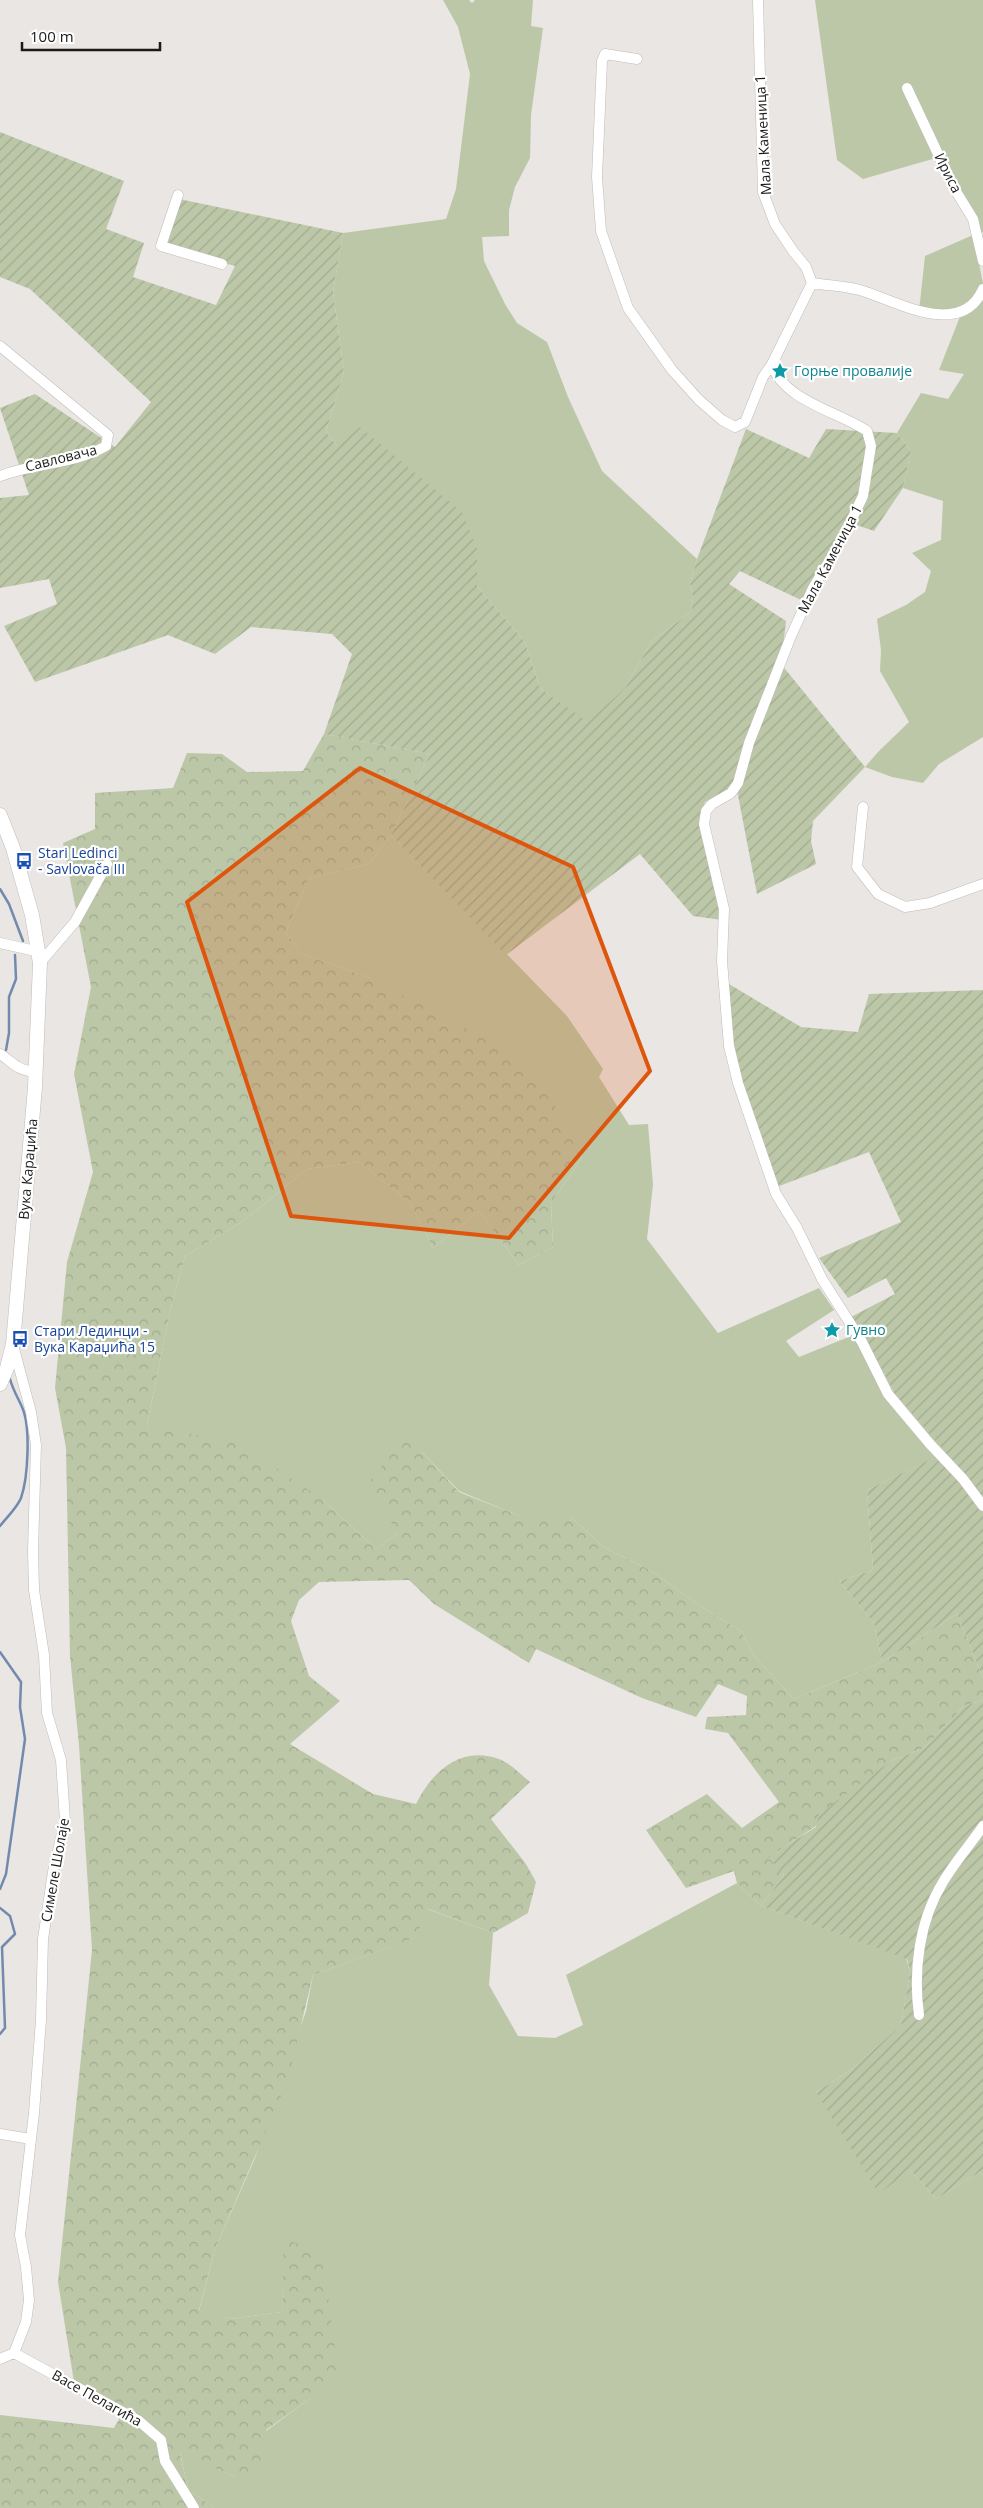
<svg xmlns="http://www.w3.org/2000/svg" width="983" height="2508" viewBox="0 0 983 2508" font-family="'Open Sans',sans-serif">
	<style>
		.green { fill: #bcc7a8 }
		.forest { fill: url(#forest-crowns) }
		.garden { fill: url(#garden-furrows) }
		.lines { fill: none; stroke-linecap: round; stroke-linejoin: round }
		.stream { stroke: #738aaf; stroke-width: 2.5 }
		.street-casing { stroke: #bfbcb9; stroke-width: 11 }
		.secondary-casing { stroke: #bfbcb9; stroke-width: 15 }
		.street { stroke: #fff; stroke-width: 10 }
		.secondary { stroke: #fff; stroke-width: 14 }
		.marked { fill: #de560d; fill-opacity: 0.2; stroke: #de560d; stroke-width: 4; stroke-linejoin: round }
		.labels { text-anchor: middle; stroke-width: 4.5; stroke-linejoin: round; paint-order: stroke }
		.street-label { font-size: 14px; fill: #1b1a19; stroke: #fff }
		.culture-label { font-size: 14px; fill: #0d838f; stroke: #fff; text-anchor: start }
		.transit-label { font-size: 14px; fill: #164399; stroke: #fff; text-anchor: start }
	</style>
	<defs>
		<pattern id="forest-crowns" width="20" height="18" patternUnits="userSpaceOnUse" patternTransform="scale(1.25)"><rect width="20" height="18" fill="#bcc7a8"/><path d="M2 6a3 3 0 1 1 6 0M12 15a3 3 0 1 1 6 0" fill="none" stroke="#a1aa90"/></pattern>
		<pattern id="garden-furrows" width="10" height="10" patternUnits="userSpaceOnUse" patternTransform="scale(1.25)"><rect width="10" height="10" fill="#bcc7a8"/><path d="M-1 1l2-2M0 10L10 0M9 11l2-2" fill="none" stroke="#a1aa90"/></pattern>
	</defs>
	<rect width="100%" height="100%" fill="#e9e6e3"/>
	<path class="green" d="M443,0H469L472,3L475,0H533L531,26L543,28L531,115L530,158L515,187L509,210V236L482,237L484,261L505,304L517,323L547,342L568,397L602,471L697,559L690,584L693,598L691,612L651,642L625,688L588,723L540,688L525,642L477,586V549L337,446L326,432L344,372L333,292L343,233L446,219L456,189L470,74L458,27Z
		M815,0H983V232L980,234L943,156L863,179L837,160Z
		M973,235L983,283V737L939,764L923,783L892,777L865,767L878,752L909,722L880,671L881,650L877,619L906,605L925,592L931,571L912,553L941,540L943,501L903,488L911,451L897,433L921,393L948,399L964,374L939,370L961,314L919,311L925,256Z
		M391,835L567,1016L603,1069L599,1077L629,1125L648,1124L653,1185L647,1239L718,1333L819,1288L834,1310L786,1341L799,1357L861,1332L895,1394L947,1452L867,1490L873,1570L839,1581L874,1623L882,1662L794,1699L754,1656L741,1631L703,1608L650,1570L605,1548L570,1516H520L459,1491L421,1451L397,1534L376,1549L323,1500L147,1424L172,1303L185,1256L242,1222L307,1169L359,1162L410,1203L433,1248L479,1211L519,1265L553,1247L551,1203L582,1158L370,978L300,953L286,932L309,878L369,864Z
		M737,1883L761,1906L906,1958L910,1972L901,2025L851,2070L816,2092L910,2170L936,2199L980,2172L983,2176V2508H214L188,2489L180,2452L235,2477L266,2431L339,2377L285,2240L282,2312L231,2319L199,2311L215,2249L255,2158L306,2011L313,1975L414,1938L427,1909L493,1933L489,1985L518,2036L555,2038L583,2025L566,1975Z"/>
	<path class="forest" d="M324,734L430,754L391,835L369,864L309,878L286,932L300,953L370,978L500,1046L552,1100L582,1158L551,1203L553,1247L519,1265L479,1211L433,1248L410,1203L359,1162L307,1169L242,1222L185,1256L172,1303L147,1424L243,1445L323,1500L376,1549L397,1534L370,1481L404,1437L421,1451L459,1492L520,1516H570L605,1548L650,1570L703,1608L741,1631L754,1656L794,1699L882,1662L957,1614L983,1678V1700L964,1706L924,1748L891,1761L816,1826L769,1857L784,1875L761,1906L737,1883L734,1871L686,1888L646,1830L707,1794L742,1828L779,1802L728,1733L705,1729L707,1717L746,1715L747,1696L718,1684L696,1717L642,1698L536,1649L529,1663L434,1604L409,1580L319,1582L299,1600L291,1621L309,1676L340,1701L290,1744L373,1794L416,1804C432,1772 460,1745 499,1759C510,1763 521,1775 530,1782L491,1819L526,1864L536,1882L528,1913L493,1933L428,1909L415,1938L313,1975L288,2080L215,2249L199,2310L231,2319L282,2312L284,2239L322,2252L339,2378L266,2430L263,2472L235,2477L180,2453L188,2489L214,2508H0V2415L114,2428L125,2409L74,2382L58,2282L92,1950L79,1745L70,1656L66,1448L55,1388L67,1262L93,1172L74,1074L91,987L63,843L95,829V793L173,788L187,753L222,754L247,772L303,771Z"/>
	<path class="garden" d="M0,132L124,181L106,229L144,243L133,277L216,305L235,266L163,246L179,199L343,233L333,292L344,372L326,432L337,446L360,427L462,512L477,549V586L525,642L540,688L588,722L625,688L651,642L691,612L693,598L690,584L697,559L746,429L809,458L826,429L897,433L911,451L903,488L874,531L848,522L801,600L740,571L729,584L786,621L781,664L865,767L813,821L811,841L816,864L757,894L736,785L705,802L699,821L719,891L722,920L693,916L640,854L506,955L391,835L430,754L324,734L352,654L332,634L251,627L215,654L168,635L35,682L4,626L57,604L49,579L0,588V498L29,495L0,408L35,394L115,447L151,402L30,289L0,277Z
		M719,978L801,1027L858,1032L869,994L983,990V1678L957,1614L882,1662L874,1623L839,1581L873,1570L867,1490L946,1452L895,1394L861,1332L851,1317L895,1294L886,1278L848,1298L819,1258L901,1222L869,1152L774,1188L724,1048Z
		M983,1700V2176L980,2172L936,2199L910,2170L879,2194L816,2092L851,2070L901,2025L910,1972L907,1959L761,1906L784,1875L768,1857L816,1827L819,1814L891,1761L924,1748L964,1706Z"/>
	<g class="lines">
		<path class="stream" d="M0,889L9,904L23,941
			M6,1050L9,1033V997L16,979L15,955
			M0,1526C6,1518 17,1508 21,1498C28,1478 31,1427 22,1407C18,1398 13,1390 10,1379
			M0,1652L21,1682L20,1707L25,1739L6,1874L0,1889
			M0,1908L10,1916L15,1934L2,1947L5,2028L0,2034"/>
		<g class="street-casing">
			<path id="street" d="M758,0L763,192L775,224L793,251L806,267L812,283L772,364C782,400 839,412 867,431L871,446L863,496L842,540L813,588L791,636L749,743L738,783L731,793L712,804L706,811L704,824L724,909L722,961L729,1046L738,1083L776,1194L797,1228L822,1279L862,1342L888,1394L930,1444L963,1479L983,1506
				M637,59L605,54L602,61L597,177L601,231L628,308L672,370L699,400L722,420L735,427L745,422L763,377L772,364
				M907,88L954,188L973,219L983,261
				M178,195L161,246L222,264
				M812,283C830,286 850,286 866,292C899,303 962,338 983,289
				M0,346L108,435L106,446C75,464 34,463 0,476
				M863,807L857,867L878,894L905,907L930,903L983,884
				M0,943L40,952
				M40,963L75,922L107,864
				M0,1054C14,1063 16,1070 35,1072
				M919,2015C913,1971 919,1921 943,1882C954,1863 970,1845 983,1826
				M0,2134L31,2139
				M14,2353L139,2421L161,2440L165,2461L194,2508
				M0,2359L14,2353L26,2322L29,2300L26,2267L20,2235L34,2113L41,2020L43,1939L53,1872L65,1821L61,1760L47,1713L44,1655L34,1590L33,1551L36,1445L31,1412L13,1345"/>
		</g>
		<g class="secondary-casing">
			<path id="secondary" d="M0,815L13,848L32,915L40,963L35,1087L13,1344L7,1368L0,1384"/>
		</g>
		<use href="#street" class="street"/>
		<use href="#secondary" class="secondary"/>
	</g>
	<path class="marked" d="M360,768L573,867L650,1071L509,1238L291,1216L187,902Z"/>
	<defs>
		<g id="sight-bare" transform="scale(1.35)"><path d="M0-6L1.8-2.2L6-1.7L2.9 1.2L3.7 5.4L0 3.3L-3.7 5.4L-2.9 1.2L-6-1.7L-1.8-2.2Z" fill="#0f9aa8" stroke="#fff" stroke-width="2.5" paint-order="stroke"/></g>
		<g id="bus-bare" transform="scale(1.35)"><path d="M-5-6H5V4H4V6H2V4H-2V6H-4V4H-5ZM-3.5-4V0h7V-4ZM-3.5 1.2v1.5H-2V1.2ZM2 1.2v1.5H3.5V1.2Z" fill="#1a4fb4" stroke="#fff" stroke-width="2.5" paint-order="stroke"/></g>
	</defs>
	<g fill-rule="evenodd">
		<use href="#sight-bare" x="780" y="371"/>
		<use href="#bus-bare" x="24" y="861"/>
		<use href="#sight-bare" x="832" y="1330"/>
		<use href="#bus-bare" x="20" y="1339"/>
	</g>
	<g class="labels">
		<g class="street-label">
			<text transform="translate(763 135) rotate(-93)" y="5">Мала Каменица 1</text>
			<text transform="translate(948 173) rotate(63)" y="5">Ириса</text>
			<text transform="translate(61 458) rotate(-14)" y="5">Савловача</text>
			<text transform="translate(830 559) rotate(-62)" y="5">Мала Каменица 1</text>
			<text transform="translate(28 1169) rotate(-85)" y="5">Вука Караџића</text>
			<text transform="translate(55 1870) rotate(-80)" y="5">Симеле Шолаје</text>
			<text transform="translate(97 2398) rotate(29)" y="5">Васе Пелагића</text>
		</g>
		<g class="culture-label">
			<text x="794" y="376">Горње провалије</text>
			<text x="846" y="1335">Гувно</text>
		</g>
		<g class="transit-label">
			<text x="38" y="858">Stari Ledinci<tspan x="38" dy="16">- Savlovača III</tspan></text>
			<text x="34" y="1336">Стари Лединци -<tspan x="34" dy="16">Вука Караџића 15</tspan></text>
		</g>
	</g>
	<path d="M22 42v8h138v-8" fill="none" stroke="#1b1a19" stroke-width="2.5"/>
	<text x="30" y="42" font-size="15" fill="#1b1a19" stroke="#ffffff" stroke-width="4" paint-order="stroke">100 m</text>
</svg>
